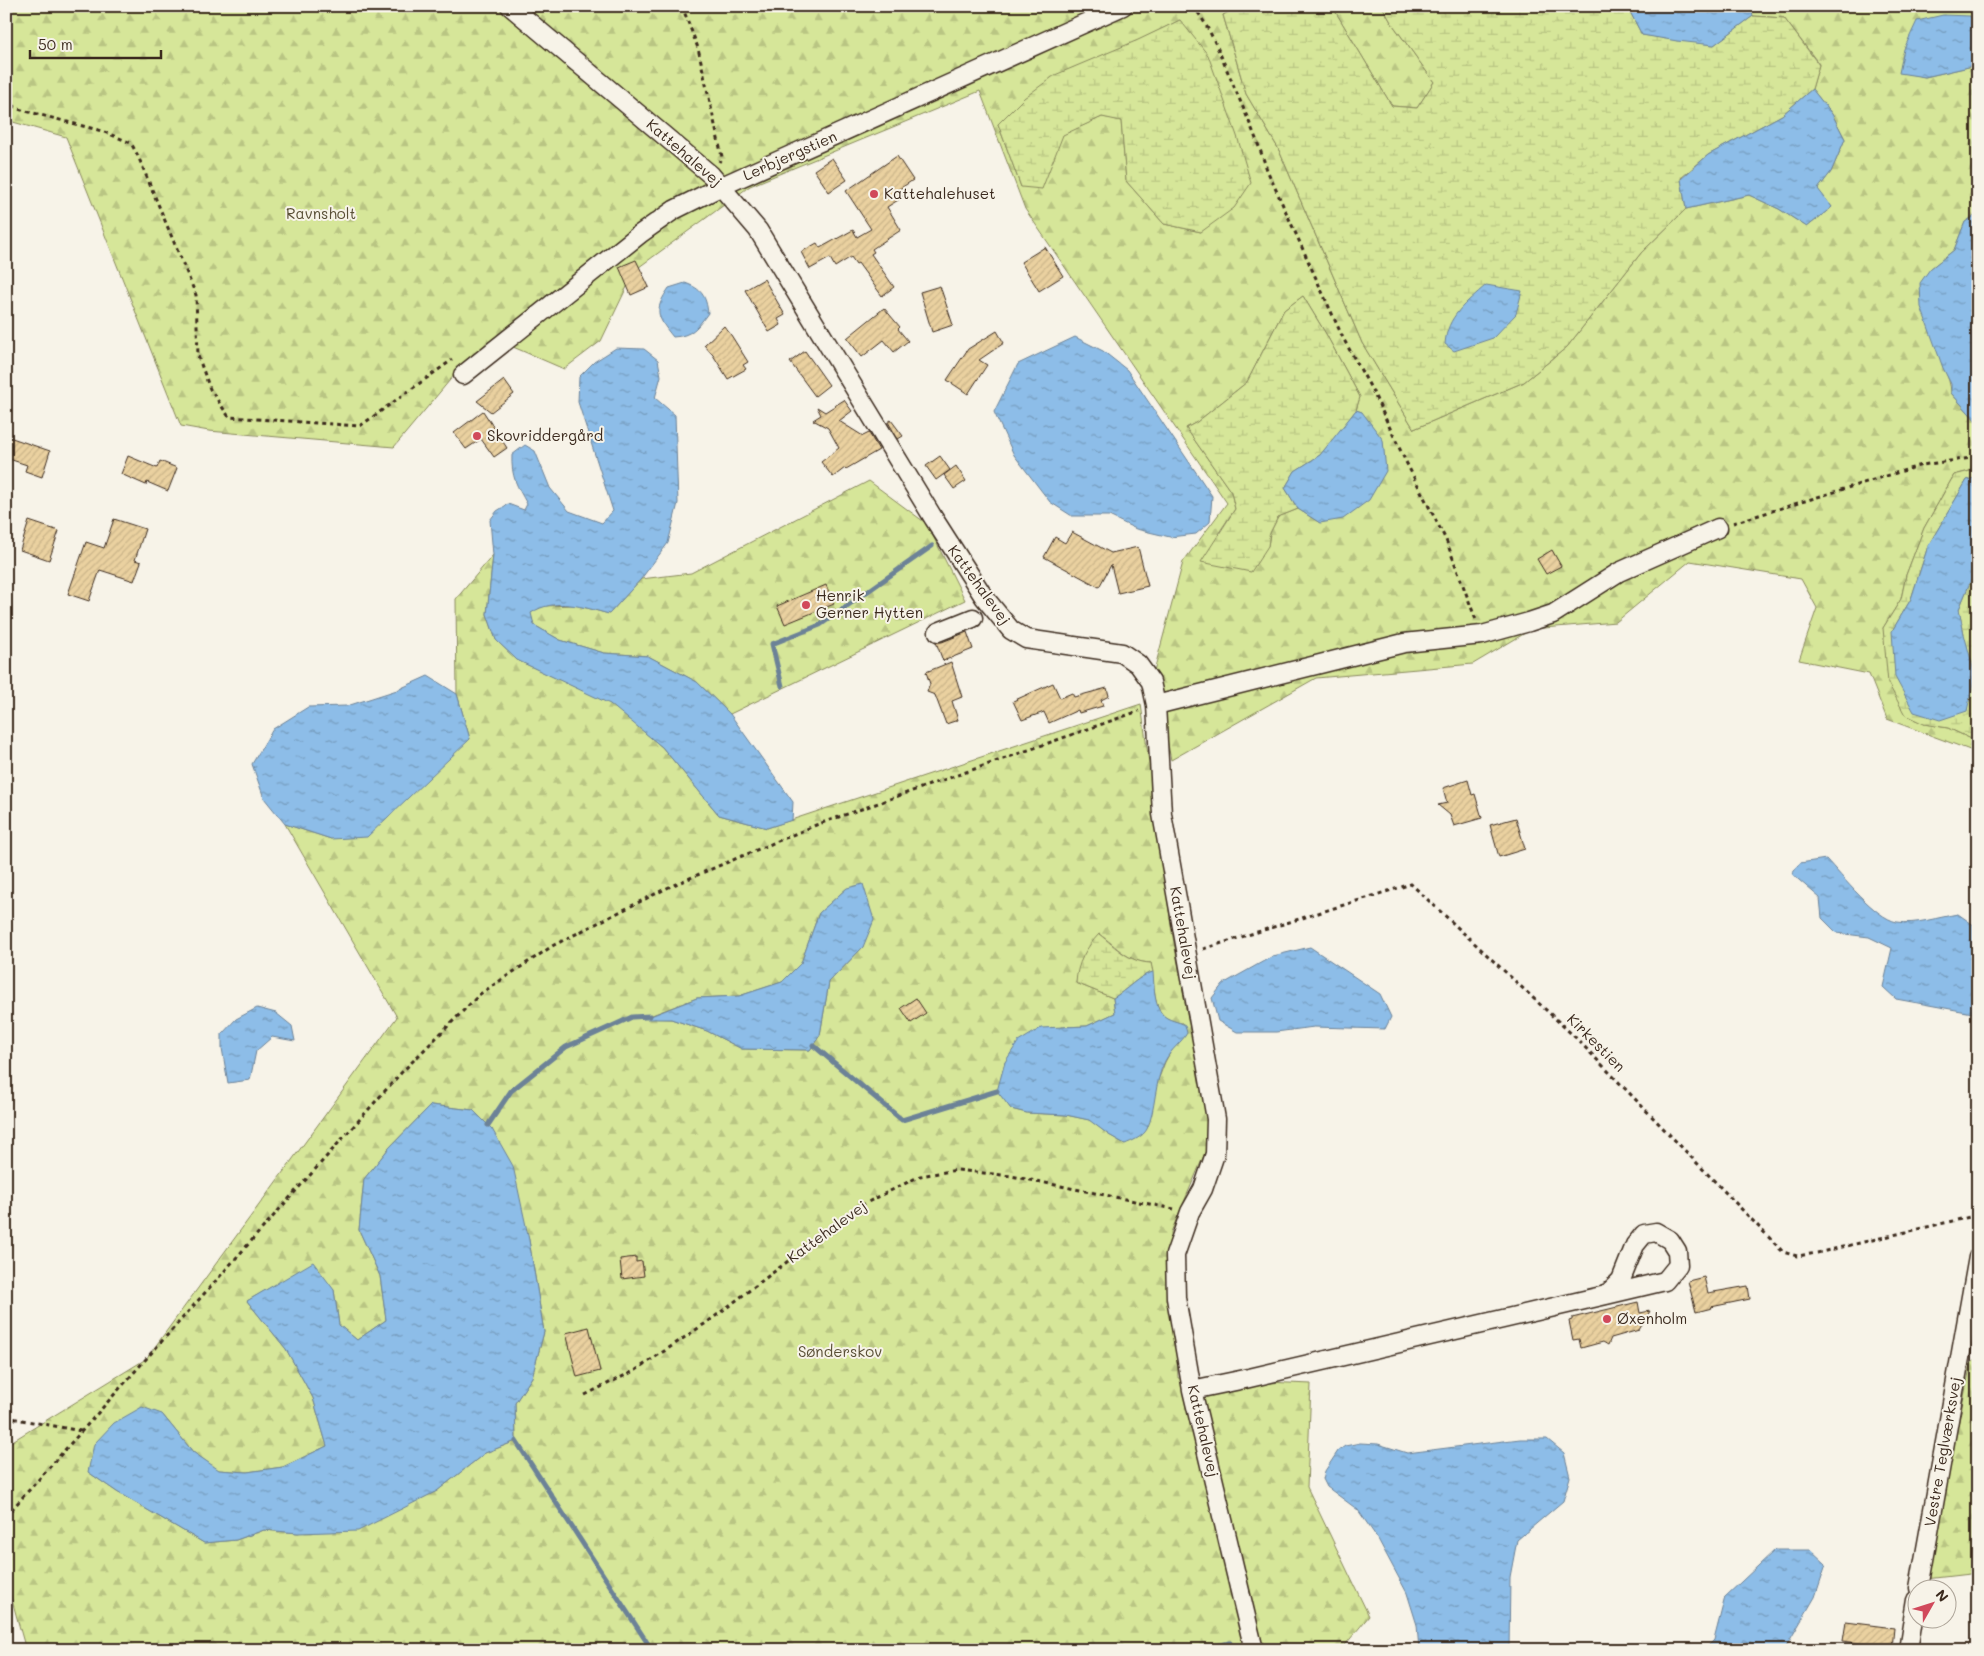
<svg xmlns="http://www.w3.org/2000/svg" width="1984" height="1656" viewBox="0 0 1984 1656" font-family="Mali,sans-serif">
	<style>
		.forest { fill: url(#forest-firs); stroke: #88885c; fill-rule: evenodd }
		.wetland { fill: url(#wetland-marsh); stroke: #88885c }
		.water { fill: url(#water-ripples); stroke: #6c8297 }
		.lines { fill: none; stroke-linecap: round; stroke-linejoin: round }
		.stream { stroke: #6c8297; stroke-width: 5 }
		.building { fill: url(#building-hatch); stroke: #3b2a1e }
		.minor-casing { stroke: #3b2a1e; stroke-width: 21 }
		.path { stroke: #3b2a1e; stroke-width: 3; stroke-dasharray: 4 4; stroke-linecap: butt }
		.minor { stroke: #f7f3e8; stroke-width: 18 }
		.poi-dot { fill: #d1495b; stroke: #f7f3e8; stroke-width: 2 }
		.labels { text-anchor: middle; stroke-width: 4; stroke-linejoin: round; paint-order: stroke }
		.street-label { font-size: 15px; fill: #3b2a1e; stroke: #f7f3e8 }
		.poi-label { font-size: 15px; fill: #3b2a1e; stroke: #f7f3e8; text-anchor: start }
		.park-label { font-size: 15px; fill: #5a5037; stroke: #f7f3e8 }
	</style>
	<defs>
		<pattern id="forest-firs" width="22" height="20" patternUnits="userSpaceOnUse" patternTransform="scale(1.25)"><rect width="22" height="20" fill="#d6e699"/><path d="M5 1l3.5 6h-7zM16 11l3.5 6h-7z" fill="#b9c583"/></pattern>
		<pattern id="wetland-marsh" width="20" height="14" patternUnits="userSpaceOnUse" patternTransform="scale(1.25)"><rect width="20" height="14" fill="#d6e699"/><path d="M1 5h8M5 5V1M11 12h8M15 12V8" fill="none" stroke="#b9c583"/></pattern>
		<pattern id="water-ripples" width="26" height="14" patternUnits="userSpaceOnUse" patternTransform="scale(1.25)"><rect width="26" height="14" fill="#8dbde8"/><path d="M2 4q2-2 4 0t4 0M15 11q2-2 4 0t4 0" fill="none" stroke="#749abb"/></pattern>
		<pattern id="building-hatch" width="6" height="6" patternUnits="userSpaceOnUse" patternTransform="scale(1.25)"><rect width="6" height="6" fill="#ead1a0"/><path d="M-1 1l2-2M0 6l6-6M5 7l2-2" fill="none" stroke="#cab489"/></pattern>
	</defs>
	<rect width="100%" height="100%" fill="#f7f3e8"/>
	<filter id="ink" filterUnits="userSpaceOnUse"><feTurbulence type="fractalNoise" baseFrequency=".02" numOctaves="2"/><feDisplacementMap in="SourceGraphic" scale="10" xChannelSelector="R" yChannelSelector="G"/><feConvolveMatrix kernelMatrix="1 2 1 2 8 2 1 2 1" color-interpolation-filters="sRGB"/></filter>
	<g filter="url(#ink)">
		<path class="forest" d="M6,6H1240L1223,15L1246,94L1278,148L1362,343L1414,429L1524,382L1567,347L1641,253L1686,209L1749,195L1779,209L1807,227L1832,207L1817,189L1831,172L1845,139L1832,114L1812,89L1819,64L1784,18L1753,16L1750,6H1978V28L1970,16L1899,72L1925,77L1973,66L1978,58V214L1965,222L1954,250L1930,269C1931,292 1930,316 1934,338C1937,356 1951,377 1951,393L1978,423V469L1954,475L1924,528L1906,575L1901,599L1883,628L1924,724L1948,728L1978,742V753L1887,719L1869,674L1799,660L1817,608L1801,579L1690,561L1616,622L1532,629L1473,664L1316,678L1171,760L1154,671L1183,562L1227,503L1025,209L980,91L750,186L635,270L601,341L564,369L497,340L455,374L394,447L209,431L181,426L66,137L6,120ZM1180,20L1201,232L1164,224L1126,181L1121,120L1102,117L1063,134L1021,187L998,124L1024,98ZM1303,296L1326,334L1360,397L1356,410L1362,412L1320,523L1298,509L1278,517L1270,533L1268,546L1218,534L1235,509L1231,492L1186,428L1197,422L1247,382L1284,310Z
			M1332,6H1382L1391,22L1434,82L1417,108L1392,106Z
			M869,481L927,524L965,600L730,714L697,682L648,656L604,653L560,640L534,625L530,613L542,606L576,605L609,614L641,579L691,573Z
			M493,555L487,614L496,640L517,660L610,703L662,747L719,815L767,828L1141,704L1172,932L1211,1139L1171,1232L1178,1378L1311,1384L1307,1487L1369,1616L1341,1650H26L6,1579V1445L146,1359L397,1017L285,824L331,839L470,739L457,694L456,599ZM847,888L863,947L829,982L820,1035L810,1050L742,1049L707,1031L671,1019L644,1018L697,998L739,996L782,982L801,963L819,913ZM1099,934C1118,947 1127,962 1151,963C1153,975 1154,1007 1163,1015C1168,1020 1176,1022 1182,1023L1185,1036L1174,1046L1165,1062L1157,1083L1152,1109L1125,1144L1109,1135L1090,1120L1066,1115L1027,1113L1011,1109L998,1091L1005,1062L1062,1027L1087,1026L1115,1013L1113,998L1076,983ZM431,1105L473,1110L492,1129L529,1240L544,1332L532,1377L515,1403L516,1441L485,1453L437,1491L403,1507L298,1533L264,1530L236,1540L204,1543L117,1492L88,1472L162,1414L193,1452L218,1470L247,1472L283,1467L327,1446L313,1398L286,1349L247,1301L275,1285L334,1290L339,1325L357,1340L386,1320L380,1276L359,1230L364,1179L389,1148Z
			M1978,1358V1573L1926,1579L1971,1363Z"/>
		<path class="wetland" d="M1240,6H1332L1392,106L1417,108L1434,82L1391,22L1382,6H1627L1642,35L1714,45L1753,16L1784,18L1819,65L1812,89L1782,115L1708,155L1681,178L1686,209L1641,253L1567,347L1524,382L1414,429L1362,343L1278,148L1246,94L1223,15Z
			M1180,20L1208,55L1237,136L1251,183L1234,208L1201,232L1164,224L1126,181L1121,121L1102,117L1063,135L1042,189L1021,187L998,124L1024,98L1055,75L1138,40Z
			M1303,296L1326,334L1360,397L1356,410L1333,440L1320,455L1295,471L1285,488L1298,509L1278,517L1270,533L1268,546L1251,572L1201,562L1235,509L1231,492L1186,428L1197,422L1247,382L1284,310Z
			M1978,469V477L1967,480L1928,546L1911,599L1892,631L1964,634L1959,609L1971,580L1978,577V742L1948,728L1924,724L1905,715L1888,683L1883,628L1901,599L1906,575L1924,528L1954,475Z
			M1099,934C1117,948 1128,962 1151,963L1153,972C1139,975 1126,991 1113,998L1076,983C1077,963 1086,948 1099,934Z"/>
		<path class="water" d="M1627,6H1750L1753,16L1714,45L1677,41L1642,35Z
			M1943,15L1970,16L1978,28V58L1973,66L1925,77L1899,73L1904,49L1917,21Z
			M1812,89L1832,114L1845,139L1831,172L1818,189L1832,207L1807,227L1779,209L1749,195L1686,209L1681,179L1708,155L1782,115Z
			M1978,214V423L1951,393V384L1943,368L1921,307L1920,283L1930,269L1954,250L1965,222Z
			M685,283C702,289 706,296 708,313C697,328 692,336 673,337C656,316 654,310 669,288Z
			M1486,285L1522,291L1516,314L1493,338L1454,351L1445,344C1447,316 1466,303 1486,285Z
			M1075,337L1103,351L1127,370L1212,496L1210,522L1196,534L1170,537L1136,529L1109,516H1072L1050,502L1014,455L994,412L1018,364Z
			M616,348L644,349L658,360L661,376L655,398L675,415L678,503L668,543L641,579L609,614C583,607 555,597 531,613L534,625L560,640L604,653L648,656L697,682L730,714L793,802L792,820L767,828L719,815L662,747L610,704L517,660L496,640L487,614L493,555L490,520L497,511L508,504L524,510L527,504C517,486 511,477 512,455L525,445L535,451L550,488L569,511L602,523L613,511L578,402L579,377L594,362Z
			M1356,410L1362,412L1383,440L1386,471L1369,500L1343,519L1320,523L1298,509L1285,488L1295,471L1320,455Z
			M1978,477V577L1971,580L1959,609L1964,634L1975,675L1967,711L1940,720L1914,712L1895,677L1892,631L1911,599L1928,546L1967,480Z
			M428,676L457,694L470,739L367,837L331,839L285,824L264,798L252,764L273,729L308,707L347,706L397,690Z
			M1826,859C1842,876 1875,918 1897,922C1916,925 1939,917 1958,914L1978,928V1014L1896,999L1883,987L1892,948L1869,937L1837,933L1822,918L1820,898L1792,874L1800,863Z
			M863,884L874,920L863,947L829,982L820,1035L810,1050L742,1049L707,1031L671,1019H643L697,998L739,996L782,982L801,963L819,913L847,888Z
			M1310,947L1380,994L1391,1017L1385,1029L1314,1027L1276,1032H1237L1218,1021L1212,998L1223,984L1273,956Z
			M1153,972C1154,984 1154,1007 1163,1015C1169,1021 1178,1021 1185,1025L1187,1033C1182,1042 1171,1049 1165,1061C1154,1082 1156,1110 1147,1129C1143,1137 1132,1141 1125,1144L1109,1135L1089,1120L1066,1115L1027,1113L1011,1109L997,1091L1005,1062L1018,1042L1041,1028L1087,1026L1115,1013L1113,998C1126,991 1139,975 1153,972Z
			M257,1008L276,1013L292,1026L295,1041L272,1037L256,1051L250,1080L228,1083L222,1048V1034L236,1019Z
			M431,1105L473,1110L492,1129L513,1166L529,1240L544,1332L532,1377L515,1403L516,1441L485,1453L437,1491L358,1531L298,1533L264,1530L236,1540L204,1543L117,1492L88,1472L94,1444L114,1423L142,1407L162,1414L193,1452L219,1470L247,1472L283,1467L327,1446L313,1398L286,1349L247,1301L313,1262L334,1290L339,1325L357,1340L386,1320L380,1276L359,1230L364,1179L389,1148Z
			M1520,1439H1547L1564,1453L1570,1477L1563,1501L1517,1540L1510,1577L1509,1650H1419L1417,1625L1407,1593L1378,1539L1358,1510L1327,1487L1323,1479L1325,1471L1338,1451L1345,1446L1360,1443L1378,1444L1407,1453Z
			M1775,1550H1811L1826,1564L1815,1597L1784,1650H1704L1714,1640L1725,1597Z"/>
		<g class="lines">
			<path class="stream" d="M782,686L772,644L820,625L932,546
				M813,1045L902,1120L997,1091
				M488,1125L511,1091L566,1047L632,1017L650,1016
				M516,1441L652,1650
				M1199,1650L1230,1643"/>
		</g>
		<path class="building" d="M897,156L913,180L898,190L903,197L887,207L901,230L872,249L874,252L871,254L894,287L882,296L858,263L856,264L851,257L835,267L830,258L810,269L801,252L817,243L820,248L853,230L857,237L871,229L846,191Z
			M832,158L847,180L829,192L814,170Z
			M1045,247L1063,276L1039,291L1021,262Z
			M636,260L649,287L631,295L619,267Z
			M764,279L785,315L778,319L781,325L769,332L745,290Z
			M940,286L953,325L932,332L920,292Z
			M884,308L900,327L898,329L908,341L894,352L884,340L862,357L847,338Z
			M724,326L731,335L748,362L743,365L746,369L728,379L713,355L704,345Z
			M997,331L1004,343L979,360L987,365L968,394L947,380L968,349Z
			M805,351L829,385L815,396L790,362Z
			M504,380L514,394L491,412L477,401Z
			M844,400L852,411L839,421L863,436L869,433L879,450L846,469L845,468L833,477L821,462L839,448L828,428L813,420L821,415L817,407L825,412Z
			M483,411L507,448L494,457L481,439L466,449L454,433Z
			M891,420L903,436L898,439L888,422Z
			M9,437L50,451L42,477L25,471L27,465L6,458V447Z
			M128,456L157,468L160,461L177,468L168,491L147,482L146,485L121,474Z
			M940,456L950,470L936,480L926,466Z
			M956,466L966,481L954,489L944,475Z
			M114,519L145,529L135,560L141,562L134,581L100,570L89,601L68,594L86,542L104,548Z
			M29,521L59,531L49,560L20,550Z
			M1072,532L1111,553L1138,547L1148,586L1118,593L1111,565L1099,587L1044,557L1055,537L1065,543Z
			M1552,550L1561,566L1546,574L1537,559Z
			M826,585L834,604L785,624L777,606Z
			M967,632L973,649L943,661L936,642H942Z
			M951,662L962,697L952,701L958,720L946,724L935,695L927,692L930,684L926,672Z
			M1053,683L1060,698L1072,693L1074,697L1107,688L1109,696L1101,700L1103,706L1079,713L1078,710L1049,723L1044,712L1022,720L1013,701Z
			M1468,780L1472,795L1475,794L1482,818L1454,826L1450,815L1438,805L1447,803L1443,788Z
			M1516,818L1525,849L1499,857L1490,825Z
			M916,998L926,1013L911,1023L901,1008Z
			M636,1257V1262L642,1261L644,1276L622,1279L620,1259Z
			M1704,1277L1708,1293L1748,1286L1750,1299L1711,1307L1712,1308L1696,1312L1688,1281Z
			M1638,1302L1640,1313L1650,1311L1639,1330L1611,1338L1608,1345L1603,1342L1581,1348L1579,1339L1573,1340L1569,1321L1572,1320V1318Z
			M589,1327L600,1371L577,1377L566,1333Z
			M1846,1622L1894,1628L1892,1648L1843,1641Z"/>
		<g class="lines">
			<g class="minor-casing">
				<path id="minor" d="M510,6L711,175L758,230L934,519L984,597L1011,630L1026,639L1122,653L1138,664L1151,682L1156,705L1162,814L1216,1119L1215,1154L1203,1189L1190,1212L1175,1255L1176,1298L1192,1390L1254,1650
					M463,375L640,234L674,210L722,186L1123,6
					M938,632L973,618
					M1156,705L1404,643L1482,635L1529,622L1553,614L1619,572L1718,528
					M1192,1390L1245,1379L1606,1295L1665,1281L1678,1265L1677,1251L1670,1240L1656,1232L1644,1234L1635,1245L1621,1280L1606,1295
					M1919,1588L1978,1257
					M1908,1650L1916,1600"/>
			</g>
			<path class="path" d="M682,6L698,48L722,157L719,162
				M1193,6C1210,27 1219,52 1230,77C1243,108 1257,138 1267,170L1343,338L1372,390L1405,460L1446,540L1476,620
				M6,100L18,109L102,131L131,143L138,156L196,295L198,356L210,389L229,417L360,426L452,360
				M1733,523L1922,465L1978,457
				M1203,949L1411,884L1576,1038L1783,1252L1797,1256L1817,1253L1978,1215
				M585,1395L636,1370L709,1321L862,1205L920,1176L957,1170L1011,1176L1174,1209
				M6,1417L81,1431
				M6,1516L401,1073L480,994L554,945L671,886L816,825L1139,711"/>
			<use href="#minor" class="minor"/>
		</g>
	</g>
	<g class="poi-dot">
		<circle cx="874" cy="194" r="5"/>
		<circle cx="477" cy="436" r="5"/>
		<circle cx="806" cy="605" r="5"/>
		<circle cx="1607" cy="1319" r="5"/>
	</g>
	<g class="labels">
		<g class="street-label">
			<text transform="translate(684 153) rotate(41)" y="5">Kattehalevej</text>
			<text transform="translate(790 156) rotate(-24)" y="5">Lerbjergstien</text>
			<text transform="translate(979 585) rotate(54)" y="5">Kattehalevej</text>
			<text transform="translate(1183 933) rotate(80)" y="5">Kattehalevej</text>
			<text transform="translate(1596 1043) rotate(45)" y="5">Kirkestien</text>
			<text transform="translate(827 1232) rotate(-36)" y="5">Kattehalevej</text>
			<text transform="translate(1203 1431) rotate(77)" y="5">Kattehalevej</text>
			<text transform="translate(1943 1452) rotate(-80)" y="5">Vestre Teglværksvej</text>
		</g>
		<g class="poi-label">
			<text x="884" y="199">Kattehalehuset</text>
			<text x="487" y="441">Skovriddergård</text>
			<text x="816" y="601">Henrik<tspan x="816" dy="17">Gerner Hytten</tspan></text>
			<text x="1617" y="1324">Øxenholm</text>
		</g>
		<g class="park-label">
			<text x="321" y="219">Ravnsholt</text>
			<text x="840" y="1357">Sønderskov</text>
		</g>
	</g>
	<rect width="1984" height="1656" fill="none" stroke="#f7f3e8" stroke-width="25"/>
	<rect x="12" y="12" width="1959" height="1631" fill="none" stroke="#3b2a1e" stroke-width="2" filter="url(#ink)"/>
	<g transform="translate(1932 1604) rotate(51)"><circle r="24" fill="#f7f3e8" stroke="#aca397"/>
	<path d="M0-4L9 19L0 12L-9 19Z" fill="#d1495b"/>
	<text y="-8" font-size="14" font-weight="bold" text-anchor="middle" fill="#3b2a1e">N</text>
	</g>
	<path d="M30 50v8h131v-8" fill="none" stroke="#3b2a1e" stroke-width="2.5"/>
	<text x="38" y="50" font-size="15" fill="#3b2a1e" stroke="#f7f3e8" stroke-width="4" paint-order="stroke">50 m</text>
</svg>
